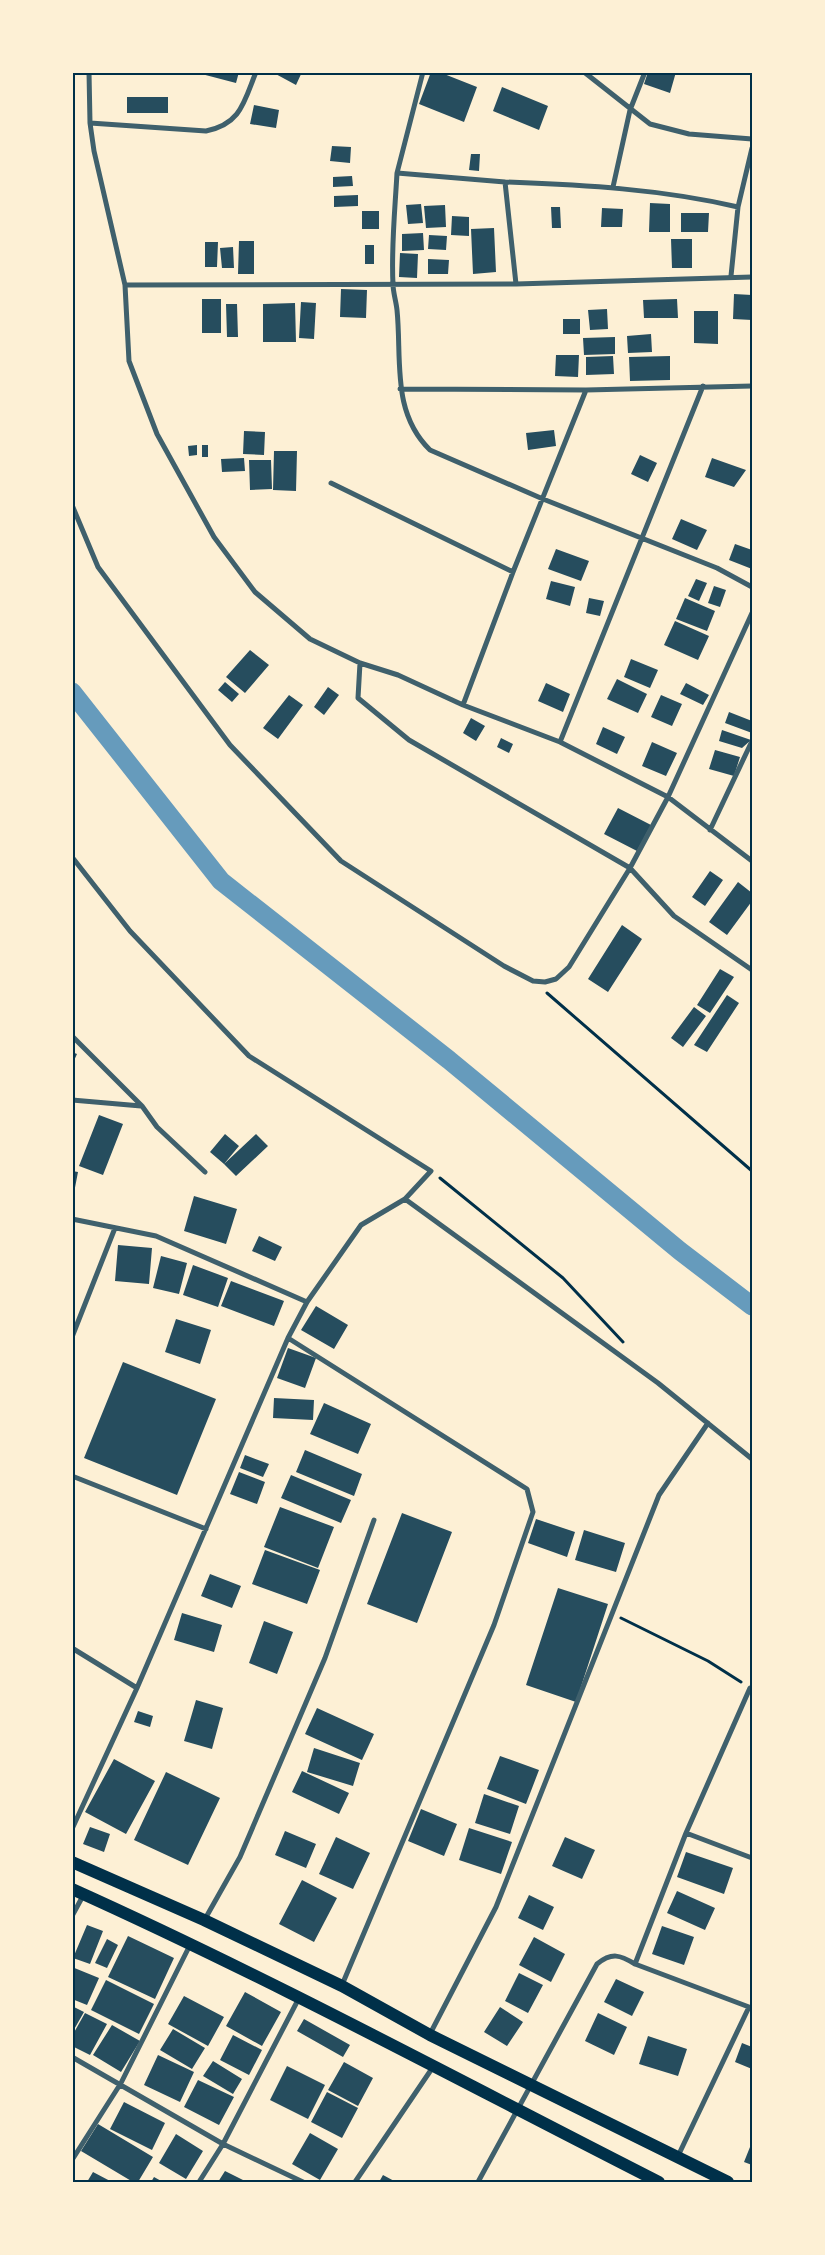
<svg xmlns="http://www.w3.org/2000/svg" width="825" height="2255" viewBox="0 0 825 2255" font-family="'Source Serif 4',serif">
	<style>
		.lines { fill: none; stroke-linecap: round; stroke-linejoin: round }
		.canal { stroke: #669bbc; stroke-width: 19 }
		.building { fill: #264d5e }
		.path { stroke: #003049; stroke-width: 3 }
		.minor { stroke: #3f606c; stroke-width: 5 }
		.trunk { stroke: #003049; stroke-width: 12 }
		.neatline { fill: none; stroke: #003049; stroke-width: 2 }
	</style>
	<rect width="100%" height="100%" fill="#fdf0d5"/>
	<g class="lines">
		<path class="canal" d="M72,692L221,881L449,1060L680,1251L752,1306"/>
	</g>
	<path class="building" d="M194,72H239L236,83Z
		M272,72H302L296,85Z
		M431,72H439L477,87L464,122L419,104Z
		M648,72H676L670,93L644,84Z
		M502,87L548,106L539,130L493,111Z
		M127,97H168V113H127Z
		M254,105L279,110L276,128L250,124Z
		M332,146L351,147L350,163L330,161Z
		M471,154H480L479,171L469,170Z
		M352,176L353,186L333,187V177Z
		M358,195V206L334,207V196Z
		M650,203L670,204V232H649Z
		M421,204L423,223L408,224L406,205Z
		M445,205L446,227L426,228L424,206Z
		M551,207H560L561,228H552Z
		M602,208L623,209L622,227H601Z
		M362,211H379V229H362Z
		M681,213H709L708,232H681Z
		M452,216L469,217V236L451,235Z
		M494,228L496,272L473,274L471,229Z
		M423,233L424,250L402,251V234Z
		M429,235L447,236L446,250L428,249Z
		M671,239H692V268H672Z
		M239,241H254V274H238Z
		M205,242H218L217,267H205Z
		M365,245H374V264H365Z
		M233,247L234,268H222L220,248Z
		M400,253L418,254L417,278L399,277Z
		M428,259L449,260L448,274H428Z
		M341,289L367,290L366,318L340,317Z
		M734,294L752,295V320L733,319Z
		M202,299H221V333H202Z
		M677,299L678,318H644L643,300Z
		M301,302L316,303L314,339L299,338Z
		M295,303L296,342H263V304Z
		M226,304H237L238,337H227Z
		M607,309L608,329L590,330L588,310Z
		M694,311H718V344L694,343Z
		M563,319H580V334H563Z
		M651,334L652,352L628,353L627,336Z
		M615,337V354L584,355L583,338Z
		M556,355H579L578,377L555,376Z
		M613,356L614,374L586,375V357Z
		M670,356V380L630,381L629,357Z
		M554,430L556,446L528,450L526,433Z
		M244,431L265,432L264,455L243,454Z
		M197,445V455L189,456L188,446Z
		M202,445H208V457H202Z
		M274,451H297L296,491L273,490Z
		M640,455L657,463L648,482L631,474Z
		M244,458L245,471L222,472L221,459Z
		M712,458L746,470L734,487L705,477Z
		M249,460H271L272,489L250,490Z
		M681,519L707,530L697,550L672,539Z
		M735,544L752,550V569L729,560Z
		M556,549L589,561L581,581L548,569Z
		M696,579L707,583L699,601L688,596Z
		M551,581L575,587L570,606L546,599Z
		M714,586L726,590L720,607L708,603Z
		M589,598L604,601L600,616L586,613Z
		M685,598L715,611L707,631L676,619Z
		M675,621L709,636L698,660L664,645Z
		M250,650L269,665L245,693L226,677Z
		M631,659L658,670L650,688L624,677Z
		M617,679L647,694L638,713L607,699Z
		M225,682L239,694L232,702L218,690Z
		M546,683L570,694L563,712L538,701Z
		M686,683L709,695L703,705L680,694Z
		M328,687L339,695L324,715L314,707Z
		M289,695L303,705L278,739L263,728Z
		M661,695L682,704L672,726L651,717Z
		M729,712L752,721V733L725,723Z
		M471,718L485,726L476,741L463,733Z
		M603,727L625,737L617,754L596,744Z
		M722,730L751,740L742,748L719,741Z
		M501,738L513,744L509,753L497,747Z
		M652,742L677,753L666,776L642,766Z
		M715,750L740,757L734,776L709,769Z
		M618,808L651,825L637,851L604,834Z
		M710,871L723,880L705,906L692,897Z
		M738,882L752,893V901L727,935L709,922Z
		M622,925L642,939L608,992L588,979Z
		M720,969L734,977L710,1013L697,1005Z
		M727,995L739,1003L707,1052L694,1045Z
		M694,1007L706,1016L683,1047L671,1038Z
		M72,1052L77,1054L72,1065Z
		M99,1115L123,1124L103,1175L79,1166Z
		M225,1134L239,1146L224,1164L210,1152Z
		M256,1134L268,1146L236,1176L224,1164Z
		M72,1171L78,1172L73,1198H72Z
		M194,1196L237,1209L226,1244L184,1231Z
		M259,1236L282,1247L275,1261L252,1251Z
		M118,1245L152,1248L149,1284L115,1281Z
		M161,1256L187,1263L179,1294L153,1288Z
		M193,1265L228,1278L218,1307L183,1295Z
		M231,1281L284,1301L274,1326L221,1306Z
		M316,1306L348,1325L334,1349L301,1330Z
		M176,1319L211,1330L200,1364L165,1352Z
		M288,1348L316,1358L305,1388L277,1378Z
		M123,1362L216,1399L177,1495L84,1458Z
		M274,1398L314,1400L313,1420L273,1418Z
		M324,1403L371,1424L358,1454L310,1434Z
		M305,1450L362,1474L354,1496L296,1472Z
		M245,1455L269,1464L263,1477L240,1468Z
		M239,1472L265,1482L257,1504L230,1494Z
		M291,1475L351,1500L341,1523L281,1498Z
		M280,1507L334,1527L318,1568L264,1547Z
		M402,1513L452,1532L417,1623L367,1604Z
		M536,1519L575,1532L567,1557L528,1543Z
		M584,1530L625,1543L616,1572L575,1560Z
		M265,1550L320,1570L307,1604L252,1584Z
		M210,1574L241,1586L232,1608L201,1596Z
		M558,1588L608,1604L576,1702L526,1685Z
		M182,1613L222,1625L214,1652L174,1640Z
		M264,1621L293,1632L277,1674L249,1663Z
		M196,1700L223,1708L212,1749L184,1741Z
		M317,1708L374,1734L362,1760L305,1734Z
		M138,1711L153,1716L150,1727L134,1722Z
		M314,1748L360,1763L353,1786L307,1772Z
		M500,1756L539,1770L526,1804L487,1789Z
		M114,1759L155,1781L126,1834L85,1812Z
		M302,1771L349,1793L339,1814L292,1792Z
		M166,1772L220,1798L188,1865L134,1840Z
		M484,1794L519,1806L510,1834L475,1823Z
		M421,1809L457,1824L444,1856L408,1841Z
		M90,1827L110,1834L104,1852L83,1844Z
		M469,1828L512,1842L501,1874L459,1860Z
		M285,1831L316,1844L306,1868L275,1855Z
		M336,1837L370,1853L353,1889L319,1874Z
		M565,1837L595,1850L582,1879L552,1866Z
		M686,1852L733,1868L724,1894L677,1877Z
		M302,1880L337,1898L314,1942L279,1924Z
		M677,1891L715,1908L705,1930L667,1913Z
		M529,1895L554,1907L543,1930L518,1918Z
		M87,1925L103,1931L90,1964L73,1958Z
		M662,1926L694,1937L684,1965L652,1954Z
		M128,1936L174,1958L155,1999L108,1977Z
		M534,1937L565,1954L551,1982L519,1965Z
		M107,1939L118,1945L107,1968L95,1963Z
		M72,1967L99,1978L87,2005L72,1999Z
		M519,1973L543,1985L528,2013L505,2001Z
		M616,1979L644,1992L632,2016L604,2002Z
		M106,1980L154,2004L139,2034L91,2010Z
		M245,1992L281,2012L262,2046L226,2026Z
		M184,1996L224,2017L208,2046L168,2024Z
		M72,2006L84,2012L72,2033Z
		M500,2007L523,2022L507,2046L484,2032Z
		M85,2013L107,2024L90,2055L72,2046V2036Z
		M598,2013L627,2027L614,2055L585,2041Z
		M304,2019L350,2045L343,2057L297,2031Z
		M112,2025L140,2041L121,2072L93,2055Z
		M173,2029L205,2048L192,2069L160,2050Z
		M233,2035L262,2050L249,2075L220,2060Z
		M648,2036L687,2049L678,2076L639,2064Z
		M742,2043L752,2047V2069L735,2062Z
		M158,2055L194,2072L180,2102L144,2085Z
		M213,2061L242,2079L233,2094L203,2076Z
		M344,2062L373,2078L358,2106L328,2090Z
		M287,2066L325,2085L308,2119L270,2100Z
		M198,2080L234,2097L219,2125L184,2107Z
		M327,2092L358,2108L342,2138L311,2122Z
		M124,2102L165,2123L152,2150L110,2129Z
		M98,2124L153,2157L138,2182H133L81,2151Z
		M310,2133L338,2149L320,2180L292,2164Z
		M176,2134L203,2151L186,2179L159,2163Z
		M752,2142V2165L744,2162Z
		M225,2171L247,2182H218Z
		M93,2172L112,2182H87Z
		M383,2175L396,2182H379Z
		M154,2177L163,2182H151Z"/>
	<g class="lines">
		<path class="path" d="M547,993L752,1171
			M440,1178L563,1278L623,1342
			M621,1618L708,1661L741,1682"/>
		<path class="minor" d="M89,72L90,123L94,151L125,285L129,361L157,434L214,537L255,592L310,639L360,663L358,698L409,740L630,868L674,916L752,970
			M423,72L397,173L505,182L516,284
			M584,72L650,124L689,134L752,139
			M90,123L206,131C241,124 244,102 256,72
			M397,173C395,210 391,248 393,284C393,292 396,301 397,310C402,359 391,412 430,450L543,499L717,568L752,587
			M505,182C584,185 661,189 738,207
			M613,187L630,110L645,72
			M731,276L738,207L752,148
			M125,285L516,284L752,277
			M400,389L586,390L752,386
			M331,483L513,572
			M72,505L98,567L230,745L341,861L504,966L533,981L545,982L556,979L569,967L630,868L668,797L752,613
			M360,663L398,675L463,705L560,742L668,797L752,861
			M463,705L513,572L586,390
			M560,742L703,386
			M710,830L752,741
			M72,857L130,931L249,1056L431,1171L405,1199L658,1383L752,1459
			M72,1036L142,1106L157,1127L205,1172
			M72,1100L141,1106
			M72,1219L156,1236L307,1302
			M72,1337L115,1228
			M288,1338L527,1489L533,1512L494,1625L342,1985
			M72,1476L206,1529
			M72,1648L137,1688
			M72,1829L137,1688L288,1338L307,1302L361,1225L405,1199
			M686,1833L752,1858
			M72,1916L84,1894
			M205,1919L240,1857L325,1658L374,1520
			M635,1964L749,2007
			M430,2034L496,1907L659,1495L708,1423
			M72,2057L223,2144L303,2182
			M678,2156L749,2007L752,2008
			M72,2160L121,2083L190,1945
			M199,2182L223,2144L299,1998
			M355,2182L433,2067
			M478,2182L597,1964C612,1952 620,1955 635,1964L686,1833L750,1688L752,1689"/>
		<path class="trunk" d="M72,1862L204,1920L342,1986L430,2035L728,2182
			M72,1889C272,1979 464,2083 659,2182"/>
	</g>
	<rect width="825" height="2255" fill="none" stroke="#fdf0d5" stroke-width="148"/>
	<rect x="74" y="74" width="677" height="2107" class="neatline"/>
</svg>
